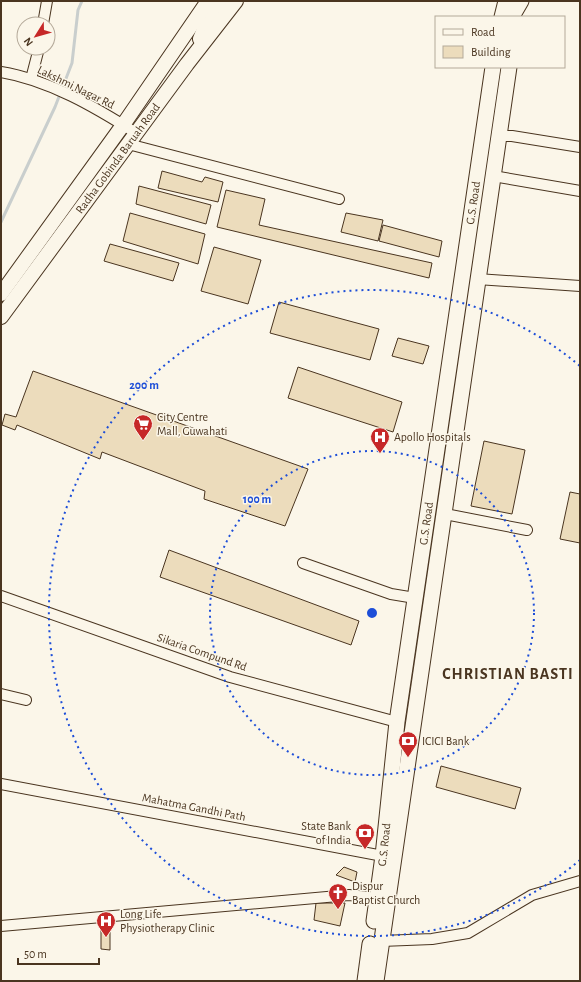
<svg xmlns="http://www.w3.org/2000/svg" width="581" height="982" viewBox="0 0 581 982" font-family="'Alegreya Sans',sans-serif">
	<style>
		.lines { fill: none; stroke-linecap: round; stroke-linejoin: round }
		.stream { stroke: #c9cecd; stroke-width: 3 }
		.building { fill: #ecdcbc; stroke: #4a3520 }
		.street-casing { stroke: #4a3520; stroke-width: 12 }
		.secondary-casing { stroke: #4a3520; stroke-width: 16 }
		.primary-casing { stroke: #4a3520; stroke-width: 17 }
		.street { stroke: #fbf6e9; stroke-width: 10 }
		.secondary { stroke: #fbf6e9; stroke-width: 14 }
		.primary { stroke: #fbf6e9; stroke-width: 15 }
		.ring { fill: none; stroke: #1d4ed8; stroke-width: 2; stroke-dasharray: 2 4 }
		.labels { text-anchor: middle; stroke-width: 3; stroke-linejoin: round; paint-order: stroke }
		.street-label { font-size: 12px; fill: #4a3520; stroke: #fbf6e9 }
		.poi-label { font-size: 12px; fill: #4a3520; stroke: #fbf6e9; text-anchor: start }
		.district-label { font-size: 16px; font-weight: bold; letter-spacing: 1px; fill: #4a3520; stroke: #fbf6e9 }
		.centre { fill: #1d4ed8; stroke: #fbf6e9; stroke-width: 2 }
		.ring-label { font-size: 12px; text-anchor: middle; font-weight: bold; fill: #1d4ed8; stroke: #fbf6e9; stroke-width: 3; stroke-linejoin: round; paint-order: stroke }
	</style>
	<rect width="100%" height="100%" fill="#fbf6e9"/>
	<g class="lines">
		<path class="stream" d="M1,222L55,107L72,63L78,10L82,1"/>
	</g>
	<path class="building" d="M162,171L202,182L205,177L223,182L218,202L158,188Z
		M139,186L211,205L206,224L136,204Z
		M226,190L265,199L259,225L432,263L429,278L217,227Z
		M130,213L205,234L198,264L123,241Z
		M346,213L383,220L378,241L341,232Z
		M383,225L442,241L439,257L379,241Z
		M110,244L179,263L173,281L104,261Z
		M214,247L261,260L248,304L201,291Z
		M279,302L379,329L370,360L270,333Z
		M398,338L429,346L423,364L392,356Z
		M298,367L402,402L393,432L288,398Z
		M33,371L308,469L285,526L204,499L205,491L102,452L100,459L17,425L15,430L2,425L5,414L16,417Z
		M484,441L525,450L512,514L471,506Z
		M570,492L580,494V543L560,539Z
		M169,550L359,621L351,645L160,577Z
		M441,766L521,788L515,809L436,787Z
		M344,867L357,872L355,882L336,875Z
		M316,903H345L340,926L314,920Z
		M101,925H110V950L101,949Z"/>
	<g class="lines">
		<g class="street-casing">
			<path id="street" d="M43,24L47,1
				M1,72C49,80 95,107 136,133
				M31,79L39,48
				M499,136H512L580,147
				M128,144L339,199
				M493,176L580,191
				M477,279L580,286
				M445,514L527,530
				M303,563L391,594L415,598
				M1,596L230,677L397,722
				M1,694L26,700
				M1,784L383,856
				M1,926L349,895L377,898
				M381,941L432,939L468,933L532,895L580,881"/>
		</g>
		<g class="secondary-casing">
			<g id="secondary">
				<path d="M200,39L208,20L222,1"/>
				<path d="M1,294L123,125L208,1"/>
				<path id="s1" d="M1,317L187,64L236,1"/>
			</g>
		</g>
		<g class="primary-casing">
			<g id="primary">
				<path d="M514,13L521,1"/>
				<path d="M502,17L506,1"/>
				<path id="s2" d="M374,921L383,856L397,722L493,67"/>
				<path d="M365,981L370,944"/>
				<path d="M376,981L509,67"/>
			</g>
		</g>
		<use href="#street" class="street"/>
		<use href="#secondary" class="secondary"/>
		<use href="#primary" class="primary"/>
	</g>
	<g class="ring">
		<circle cx="372" cy="613" r="162"/>
		<path d="M580 860A323 323 0 1 1 580 366"/>
	</g>
	<defs>
		<g id="supermarket-pin" transform="scale(1)"><path d="M0 17L-7.5 6A9.5 9.5 0 1 1 7.5 6Z" fill="#c62828" stroke="#fbf6e9"/><path d="M-6-5.5h2.5l.6 2H6L4.5 2H-2.5L-4.4-4H-6ZM-1.5 3.2a1.3 1.3 0 1 0 .1 0ZM3 3.2a1.3 1.3 0 1 0 .1 0Z" fill="#fff"/></g>
		<g id="hospital-pin" transform="scale(1)"><path d="M0 17L-7.5 6A9.5 9.5 0 1 1 7.5 6Z" fill="#c62828" stroke="#fbf6e9"/><path d="M-5-5h3v3.5h4V-5h3V5h-3V1.5h-4V5h-3Z" fill="#fff"/></g>
		<g id="bank-pin" transform="scale(1)"><path d="M0 17L-7.5 6A9.5 9.5 0 1 1 7.5 6Z" fill="#c62828" stroke="#fbf6e9"/><path d="M-6-4H6V4H-6ZM0-2.3a2.3 2.3 0 1 0 0 4.6a2.3 2.3 0 1 0 0-4.6Z" fill="#fff"/></g>
		<g id="church-pin" transform="scale(1)"><path d="M0 17L-7.5 6A9.5 9.5 0 1 1 7.5 6Z" fill="#c62828" stroke="#fbf6e9"/><path d="M-1.2-6h2.4v3.5h3.3v2.4h-3.3V6h-2.4V-.1h-3.3v-2.4h3.3Z" fill="#fff"/></g>
	</defs>
	<g fill-rule="evenodd">
		<use href="#supermarket-pin" x="143" y="424"/>
		<use href="#hospital-pin" x="380" y="437"/>
		<use href="#bank-pin" x="408" y="741"/>
		<use href="#bank-pin" x="365" y="833"/>
		<use href="#church-pin" x="338" y="893"/>
		<use href="#hospital-pin" x="106" y="921"/>
	</g>
	<g class="labels">
		<g class="street-label">
			<text transform="translate(76 87) rotate(26)" y="4">Lakshmi Nagar Rd</text>
			<text dy="4" stroke="none"><textPath href="#s1" startOffset="197">Radha Gobinda Baruah Road</textPath></text>
			<text dy="4" stroke="none"><textPath href="#s2" startOffset="725">G.S. Road</textPath></text>
			<text dy="4" stroke="none"><textPath href="#s2" startOffset="401">G.S. Road</textPath></text>
			<text transform="translate(202 652) rotate(19)" y="4">Sikaria Compund Rd</text>
			<text transform="translate(194 807) rotate(11)" y="4">Mahatma Gandhi Path</text>
			<text dy="4" stroke="none"><textPath href="#s2" startOffset="77">G.S. Road</textPath></text>
		</g>
		<g class="poi-label">
			<text x="157" y="421">City Centre<tspan x="157" dy="14">Mall, Guwahati</tspan></text>
			<text x="394" y="441">Apollo Hospitals</text>
			<text x="422" y="745">ICICI Bank</text>
			<text x="351" y="830" text-anchor="end">State Bank<tspan x="351" dy="14">of India</tspan></text>
			<text x="352" y="890">Dispur<tspan x="352" dy="14">Baptist Church</tspan></text>
			<text x="120" y="918">Long Life<tspan x="120" dy="14">Physiotherapy Clinic</tspan></text>
		</g>
		<g class="district-label">
			<text x="508" y="679">CHRISTIAN BASTI</text>
		</g>
	</g>
	<circle cx="372" cy="613" r="6" class="centre"/>
	<g class="ring-label">
		<text x="144" y="389">200 m</text>
		<text x="257" y="503">100 m</text>
	</g>
	<rect width="581" height="982" fill="none" stroke="#4a3520" stroke-width="4"/>
	<rect x="435" y="16" width="130" height="52" fill="#fbf6e9" stroke="#b4a999"/>
	<rect x="443" y="29" width="20" height="6" fill="#fbf6e9" stroke="#b4a999"/>
	<text x="471" y="36" font-size="12" fill="#4a3520">Road</text>
	<rect x="443" y="46" width="20" height="12" fill="#ecdcbc" stroke="#b4a999"/>
	<text x="471" y="56" font-size="12" fill="#4a3520">Building</text>
	<g transform="translate(36 36) rotate(233)"><circle r="19" fill="#fbf6e9" stroke="#b4a999"/>
	<path d="M0-3L7 15L0 10L-7 15Z" fill="#c62828"/>
	<text y="-6" font-size="11" font-weight="bold" text-anchor="middle" fill="#4a3520">N</text>
	</g>
	<path d="M18 958v6h81v-6" fill="none" stroke="#4a3520" stroke-width="2"/>
	<text x="24" y="958" font-size="12" fill="#4a3520" stroke="#fbf6e9" stroke-width="3" paint-order="stroke">50 m</text>
</svg>
